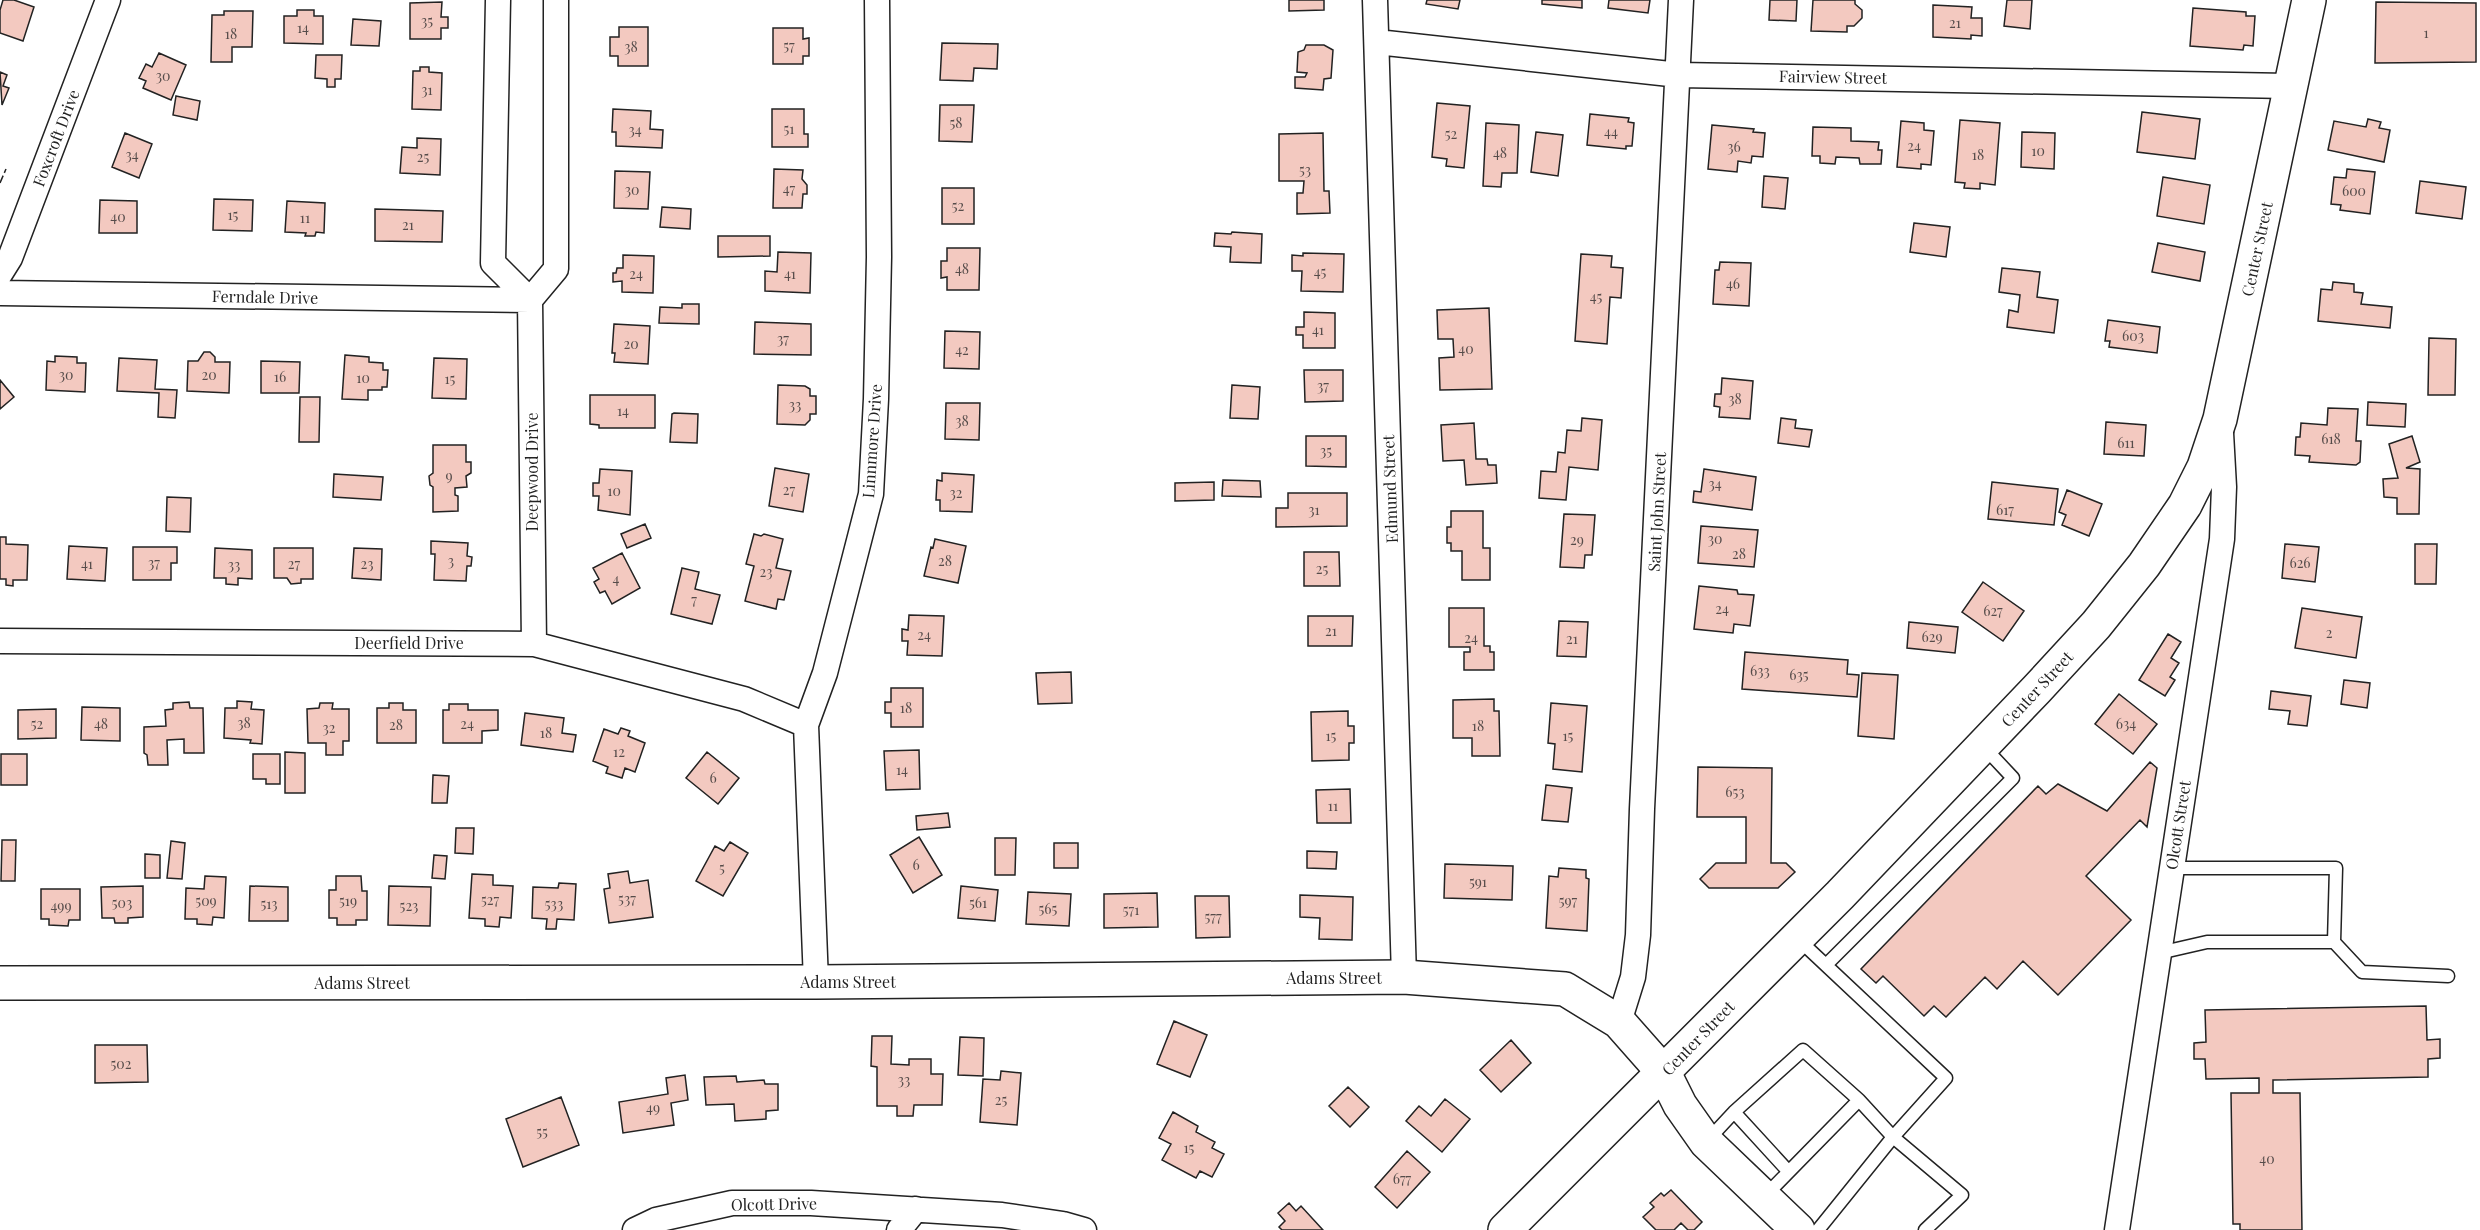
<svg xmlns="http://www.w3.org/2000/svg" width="2480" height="1230" viewBox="0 0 2480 1230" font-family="'Playfair Display',serif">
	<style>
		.building { fill: #f3c9c0; stroke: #222; stroke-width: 1.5 }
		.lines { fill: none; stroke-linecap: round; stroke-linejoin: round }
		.lane-casing { stroke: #222; stroke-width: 15 }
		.street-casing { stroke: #222; stroke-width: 27 }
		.secondary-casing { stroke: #222; stroke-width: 36 }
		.primary-casing { stroke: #222; stroke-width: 36 }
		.lane { stroke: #fff; stroke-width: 12 }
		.street { stroke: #fff; stroke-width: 24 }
		.secondary { stroke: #fff; stroke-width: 33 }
		.primary { stroke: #fff; stroke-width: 33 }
		.fence { stroke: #222; stroke-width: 1.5; stroke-dasharray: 8 3; stroke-linecap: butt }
		.labels { text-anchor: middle; stroke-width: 4.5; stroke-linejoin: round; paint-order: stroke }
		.number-label { font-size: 14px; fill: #564c4a }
		.street-label { font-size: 16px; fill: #222; stroke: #fff }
	</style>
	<rect width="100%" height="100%" fill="#fff"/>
	<path class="building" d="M3,0H14L34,7L23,41L0,33V10Z
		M1289,0H1324V10L1289,11Z
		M1427,0H1460L1458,9L1426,4Z
		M1542,0H1582V8L1542,4Z
		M1609,0H1650L1648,13L1608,8Z
		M1770,0H1797L1796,21L1769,20Z
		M1813,0H1855V4L1862,10V18L1854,26H1847V32L1811,31Z
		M2007,0H2032L2030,29L2004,26Z
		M442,2L441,17H448V28H441V39H410V3Z
		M2376,2L2476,3V62L2375,63Z
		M1933,5L1972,7L1971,18H1982V36L1971,35V39L1933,37Z
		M2193,8L2246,12V16H2255L2253,46L2244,45L2243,50L2190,46Z
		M297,10H314V16H323V44L284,43V16H297Z
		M224,11H253L252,47H232V62H211L212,15H224Z
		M353,19L381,21L379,46L351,45Z
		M619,27H648V66H618V56H610V37H619Z
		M773,28H803V39L809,38V56H803V64H773Z
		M942,43L998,44L997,69L974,68L973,81L940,80Z
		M1306,45H1324L1333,50L1331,78L1324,79L1323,90L1295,88V77H1305L1307,73L1297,72L1298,52L1304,50Z
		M159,53L186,65L171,100L143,88L146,81L139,78L146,64L152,67Z
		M316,55H342L341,79H335V87H327V79L315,78Z
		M420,67H429V72L442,73L441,110L412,109L413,71H420Z
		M0,72L7,75L3,86L9,88L2,105Z
		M176,96L200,101L197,120L173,115Z
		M1437,103L1470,106L1464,168L1446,166L1447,159L1432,157Z
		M940,105H974L972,142L939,141Z
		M613,109L651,111L650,129L663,130L662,148L616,146V132H612Z
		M772,109H804V134H808V147H772Z
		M2142,112L2200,119L2195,159L2137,152Z
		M1590,114L1629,118L1628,122L1634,123L1632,146H1626V149L1587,145Z
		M2368,119L2381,122L2379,128L2390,130L2384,162L2328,150L2334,121L2366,127Z
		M1960,120L2000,123L1995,185L1980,183V189L1964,188L1965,183L1955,182Z
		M1901,121L1924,123V130L1934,131L1931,165L1921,164V169L1897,167Z
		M1486,123L1519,125L1517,173H1502L1501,187L1483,186Z
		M1712,125L1754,129L1753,132L1765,133L1763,157L1752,156L1751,163L1738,161L1737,172L1708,169Z
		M1813,127L1851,128V141L1879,142L1878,150H1882L1881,164H1860L1859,158L1836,157L1835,164L1820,163V156H1812Z
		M1536,132L1563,135L1558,176L1531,172Z
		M2022,132L2055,133L2054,169L2021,167Z
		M125,133L152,144L139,178L112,167Z
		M1323,133L1324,191H1329L1330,213L1297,214V193H1303L1304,181H1279V134Z
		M417,138L441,139L440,175L400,173L402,147L417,148Z
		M774,169L803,170L802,179L807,185V194H803L802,208H773Z
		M2347,169L2375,172L2370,214L2340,210L2341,205L2331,204L2334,177L2346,178Z
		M615,171L650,172L648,209L614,208Z
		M1764,176L1788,178L1785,209L1762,207Z
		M2163,177L2210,185L2204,224L2157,216Z
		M2420,181L2466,187L2462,219L2416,213Z
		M942,188H974V224H942Z
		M214,199L253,200L252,231L213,230Z
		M100,200L137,201V233H99Z
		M287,201L325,203L324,233L316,232L315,236H305L306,233L285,232Z
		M662,207L691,209L690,229L660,227Z
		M375,209L443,211L442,242L375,241Z
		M1914,223L1950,227L1946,257L1910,252Z
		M1232,232L1262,234L1261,263L1230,262L1231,247L1214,246L1215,233L1231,234Z
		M718,236H770V256L718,257Z
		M2158,243L2205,252L2200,281L2152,272Z
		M947,248H980L979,290H947V277L941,278V261H947Z
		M778,252L811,253L810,293L765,291V271L777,272Z
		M1303,253L1344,254L1343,292L1301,291L1302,271H1292V255L1303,256Z
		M1581,254L1612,256L1611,267L1623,268L1621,298L1610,297L1607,344L1575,341Z
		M623,255L654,256L653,293L622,292V281L613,282V273H616L617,268H623Z
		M1720,262L1751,263L1749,306L1713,304L1715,270H1719Z
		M2002,268L2040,272L2037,297L2058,300L2054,333L2007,327L2009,310L2018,312L2020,295L1999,292Z
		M2333,282L2354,284V292L2363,293L2361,304L2392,307L2390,328L2318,321L2321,289L2332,290Z
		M682,304H699V324L659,323L660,307L682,308Z
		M1489,308L1492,389L1440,390L1439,358L1454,357L1453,339H1438L1437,310Z
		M1304,312L1335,313V348H1303V335H1296V327H1304Z
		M2108,320L2160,327L2157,353L2109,347L2110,341H2105Z
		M755,322L811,324V355L754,354Z
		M614,324L650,326L648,364L614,362L615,353H612Z
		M945,331L980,332L979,369L944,368Z
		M2429,338L2456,339L2455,395H2428Z
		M204,352H210L215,357V362H230L229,393L187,391L188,361H198Z
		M345,355L369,357V362L383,363V370H388L387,387H382V390H368V400L342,399Z
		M55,356L77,357V363H86L85,392L46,390L47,361L55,362Z
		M119,358L157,360L155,389L177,390L175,418L158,417L159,393L117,391Z
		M434,358L467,359L466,399L432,398Z
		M261,361L300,362L299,393H261Z
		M1304,370H1343V401L1305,402Z
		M1722,378L1753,381L1750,419L1719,417L1720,407L1714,406L1715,394H1721Z
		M0,380L14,397L0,409Z
		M778,385L805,386L810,389V396H816V414H810V420L805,425L777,424Z
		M1232,385L1260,387L1258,419L1230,418Z
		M590,395H655V428H599V425L590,424Z
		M300,397H320L319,442H299Z
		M2368,402L2406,404L2405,427L2367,425Z
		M946,403H980L979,440L945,439Z
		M2328,408L2358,409L2356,441H2361L2360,462L2356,465L2309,462L2310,456L2295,455L2296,437H2300L2301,423L2327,425Z
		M674,413L698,414L697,443L670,442L672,414Z
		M1582,418L1602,420L1598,470L1569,467L1566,500L1539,498L1541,471L1556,472L1558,452L1565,453L1567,430L1581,431Z
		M1781,418L1796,420L1795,428L1812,430L1809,447L1778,443Z
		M2106,422L2146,425L2144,456L2104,454Z
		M1474,423L1476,459H1487L1488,465H1496L1497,483L1466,485L1464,460L1443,461L1441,425Z
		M1306,436H1346V467L1306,466Z
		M2412,436L2420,462L2406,468L2420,469L2419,514H2397V498L2384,497L2383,479L2398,478L2389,444Z
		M433,445H466V462H471V473L466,476L467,487L455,488V495L458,496V511L433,512V487L430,485L429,476L433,473Z
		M775,468L809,474L803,512L769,506Z
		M600,469L632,471L630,515L598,510L599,496H593V483H599Z
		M1704,469L1756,477L1752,510L1693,502L1694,491L1701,492Z
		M942,473L974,475L972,512L940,511V500H936L937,480L942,481Z
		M334,474L383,477L381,500L333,497Z
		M1223,480L1260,481L1261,497L1222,496Z
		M1214,482V500L1175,501V483Z
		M1992,482L2058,489L2054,525L1988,519Z
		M2067,490L2102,504L2089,536L2062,525L2066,515L2059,512Z
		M1288,493H1347V526L1276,527V508H1288Z
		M167,497L191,498L190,532L166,531Z
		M1451,511H1483V548H1490V580H1462V551H1451V543H1447V527H1451Z
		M1564,514L1595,515L1592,555H1585L1584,568L1560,567Z
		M645,524L651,538L627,548L621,534Z
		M1701,526L1758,530L1754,567L1698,563Z
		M754,534L761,536L764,534L783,539L776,568L791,571L784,600L778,599L776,609L745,601L754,566L746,564Z
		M0,537H6V544L28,545L27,580H13V586L6,585V579H0Z
		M935,539L966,546L958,583L924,576L931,547L933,548Z
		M431,541L468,543L467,556L472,557L471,566H467L466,581L434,580L435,554H431Z
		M2285,544L2319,547L2315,582L2282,578Z
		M2415,544H2437L2436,584H2415Z
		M69,546L107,548L105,581L67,579Z
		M133,547H177V563H171V580H133Z
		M215,548L252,550V579L238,578V585L226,584V578H214Z
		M274,548H313V579H301V583L291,584L287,578H274Z
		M354,548L382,549L381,580L352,578Z
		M1304,552H1339L1340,586H1304Z
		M622,553L640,588L612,604L605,591L600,593L594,582L599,579L593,568Z
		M682,568L699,572L695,589L720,595L712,624L671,614Z
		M1983,582L2024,611L2003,641L1962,612Z
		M1699,586L1737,590L1738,594L1754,595L1750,626L1734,624L1733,633L1694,629Z
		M1449,608H1484V646H1490V652H1494V670H1464V652H1470V647H1449Z
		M2302,608L2362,617L2356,658L2295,648Z
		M909,615L944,616L942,656L907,655L908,641H902V629L908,630Z
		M1308,616H1353L1352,646H1308Z
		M1559,621L1588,622L1586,657L1557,656Z
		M1909,622L1958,627L1955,653L1907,648Z
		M2168,634L2181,642L2171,658L2179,663L2170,677L2175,680L2165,696L2139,680Z
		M1745,652L1848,660L1847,674L1859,675L1857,697L1742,689Z
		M1071,672L1072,703L1038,704L1036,673Z
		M1862,673L1898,675L1894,739L1858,736Z
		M2344,680L2370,683L2367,708L2341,704Z
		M891,688H923V727H891V713H885V702H891Z
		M2271,691L2311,696L2307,726L2288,724L2290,711L2269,709Z
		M2119,694L2157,724L2133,754L2095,724Z
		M1494,699V711H1499L1500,756H1472V738H1453V700Z
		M237,701L252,702L251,709L264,710L262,744L250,743L251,740L224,738L225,708H237Z
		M189,702L190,708H203L204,753H184V739L167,740L168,765H148L147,755L144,753V727L166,726L165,710L173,709V703Z
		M320,703H333L332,709H349V741H343V755H326V743H308L307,709L319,708Z
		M389,703H403V710H416V743H377V708H389Z
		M1551,703L1587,706L1582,772L1553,769L1555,744L1548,743Z
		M449,704H468V710H498V730L482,731V743H443V710H449Z
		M82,707L120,708V741L81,740Z
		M56,709V738L18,739V710Z
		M1348,711V726H1354V743H1349V760L1312,761L1311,712Z
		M525,713L564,718L562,733L576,735L573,752L521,745Z
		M621,728L630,731L628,736L645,743L635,772L625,768L622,778L606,773L608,767L593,761L604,729L618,734Z
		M919,750L920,789L886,790L884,751Z
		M285,752L305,753V793H285Z
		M707,752L739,778L718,804L686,778Z
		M1,754H27V785H1Z
		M253,754H280V784H266V779H253Z
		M2150,762L2157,768L2147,827L2140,820L2086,876L2131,920L2058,995L2023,961L1997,989L1985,977L1946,1017L1934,1006L1924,1016L1883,976L1876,983L1861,969L2038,786L2046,794L2058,784L2107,811Z
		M1698,767L1772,768L1771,863H1786L1795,872L1778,888H1709L1700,879L1716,863H1746V817H1697Z
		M433,775L449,776L447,803H432Z
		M1546,785L1572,788L1568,822L1542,820Z
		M1350,789L1351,823H1317L1316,790Z
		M948,813L950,827L917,830L916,816Z
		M456,828H474L473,854L455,853Z
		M919,837L942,875L913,893L890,855Z
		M995,838H1016L1015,875H995Z
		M2,840H16L15,881H1Z
		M171,841L185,843L182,879L167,878Z
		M730,842L748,853L723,896L696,881L715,846L724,851Z
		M1054,843H1078V868H1054Z
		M1307,851L1337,852L1336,869L1307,868Z
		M145,854L160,855V878H145Z
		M434,855L447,856L445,879L432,878Z
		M1445,864L1513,866L1512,900L1444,898Z
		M1559,868L1586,870V878L1589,879L1587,931L1546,928L1549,876L1558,877Z
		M628,871L630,883L648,880L653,917L609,923L604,889L610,888L608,874Z
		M472,874L493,875V885L513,886L511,918L500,917L499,927L485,926V919L469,918Z
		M205,876L226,877L224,918L213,917L212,925L197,924V919H185L186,888L204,889Z
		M336,876H361L362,891H367V920H356V925H337V918H329V890H336Z
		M559,883L576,884L574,920L557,919L556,929H546L547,919L532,918L533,887L558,888Z
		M143,886V917L128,918V923H115L114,918H102L101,887Z
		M250,886L288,887V921H249Z
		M389,886L431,887L430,926L388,925Z
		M961,886L998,890L995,921L958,918Z
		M41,889H80V920H69L68,926L49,925V919H41Z
		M1028,892L1071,894L1069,926L1026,924Z
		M1157,893L1158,927L1104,928V894Z
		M1300,895L1353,897L1352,940L1319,939L1320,918L1300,917Z
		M1195,896H1229L1230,937L1196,938Z
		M2426,1006L2427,1040L2440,1039V1058L2428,1059V1077L2273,1080V1093H2300L2302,1230H2240V1224H2233L2231,1093H2259V1078L2206,1079L2205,1059H2194V1043L2206,1042L2205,1010Z
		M1174,1021L1207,1035L1190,1077L1157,1064Z
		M872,1036H892L891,1064L909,1065V1059H931V1074H943L942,1105H914L913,1116H897V1106H877V1067L871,1066Z
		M960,1037L984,1038L983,1076L958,1075Z
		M1511,1040L1531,1063L1501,1092L1480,1070Z
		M95,1045H147L148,1082L95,1083Z
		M1001,1071L1021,1073L1017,1125L980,1122L983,1079L1000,1080Z
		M685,1075L688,1100L671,1103L674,1125L623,1133L619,1102L668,1094L666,1078Z
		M736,1076L737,1082L764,1080L765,1084H778V1110L766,1111V1119L735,1121L734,1104L706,1105L704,1077Z
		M1348,1087L1369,1107L1350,1127L1329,1106Z
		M561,1097L579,1145L523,1167L506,1119Z
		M1445,1099L1470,1119L1442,1152L1406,1121L1419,1106L1431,1116Z
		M1173,1112L1198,1126L1196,1132L1215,1142L1212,1148L1224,1154L1212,1177L1200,1171L1196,1178L1162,1160L1171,1144L1159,1138Z
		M1407,1151L1430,1172L1397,1208L1375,1187Z
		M1671,1190L1702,1222L1694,1230H1688L1681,1223L1674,1230H1656L1643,1217L1654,1207L1650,1203L1661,1193L1664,1196Z
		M1289,1203L1296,1211L1301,1206L1323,1230H1282L1279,1227L1285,1221L1278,1213Z"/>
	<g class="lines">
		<g class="lane-casing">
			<path id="lane" d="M1798,939L1946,1078L1893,1137L1818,1230
				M2334,942L2362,972L2448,976
				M2159,953L2207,942H2334L2336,868H2172
				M1826,965L2013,778L1983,746
				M1734,1112L1788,1171
				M1707,1141L1734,1112L1803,1050L1859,1100L1893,1137L1962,1195L1925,1230
				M1764,1197L1859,1100"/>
		</g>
		<g class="street-casing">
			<path id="street" d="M498,0L493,263L530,300
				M1375,0L1404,977
				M1377,42L1679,75L2291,86
				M0,274L10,258L108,0
				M0,293L530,300
				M0,641L534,644L744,699L806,725
				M534,644L530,300L556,269V0
				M816,982L806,725L825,673L871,494L876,399L879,257L877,0
				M1619,1022L1633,977L1638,935L1642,809L1681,0
				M635,1230L656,1220L732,1203H811L1002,1215L1063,1224L1084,1230
				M899,1230L916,1209
				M2117,1230L2222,539L2224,487L2221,433"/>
		</g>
		<g class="secondary-casing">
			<path id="secondary" d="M0,983L816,982L1404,977L1565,989L1619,1022L1664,1073L1680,1105L1706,1142L1798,1230"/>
		</g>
		<g class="primary-casing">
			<path id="primary" d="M1505,1230L1840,895L2037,689L2096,625L2144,565L2185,505L2204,467L2220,419L2309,0"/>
		</g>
		<use href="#lane" class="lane"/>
		<use href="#street" class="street"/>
		<use href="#secondary" class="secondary"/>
		<use href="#primary" class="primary"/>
		<path class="fence" d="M0,183L6,169"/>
	</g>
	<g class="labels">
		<g class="number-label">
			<text x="427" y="26">35</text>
			<text x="1955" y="28">21</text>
			<text x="303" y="33">14</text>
			<text x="2426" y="38">1</text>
			<text x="231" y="39">18</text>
			<text x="789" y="51">57</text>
			<text x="631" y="52">38</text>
			<text x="163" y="81">30</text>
			<text x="427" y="95">31</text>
			<text x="956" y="128">58</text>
			<text x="789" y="134">51</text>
			<text x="635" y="135">34</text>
			<text x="1611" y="137">44</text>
			<text x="1451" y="139">52</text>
			<text x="1914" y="151">24</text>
			<text x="1734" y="152">36</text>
			<text x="2038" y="156">10</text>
			<text x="1500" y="158">48</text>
			<text x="132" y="160">34</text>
			<text x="1978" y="160">18</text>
			<text x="423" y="162">25</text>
			<text x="1305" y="175">53</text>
			<text x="789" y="194">47</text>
			<text x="632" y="195">30</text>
			<text x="2354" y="196">600</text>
			<text x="958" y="211">52</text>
			<text x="233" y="220">15</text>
			<text x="118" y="222">40</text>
			<text x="305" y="223">11</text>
			<text x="408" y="230">21</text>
			<text x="962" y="274">48</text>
			<text x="1320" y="277">45</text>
			<text x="636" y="279">24</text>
			<text x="790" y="279">41</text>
			<text x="1733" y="289">46</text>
			<text x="1596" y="302">45</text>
			<text x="1318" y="335">41</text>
			<text x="2133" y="341">603</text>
			<text x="783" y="344">37</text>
			<text x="631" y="349">20</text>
			<text x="1466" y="354">40</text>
			<text x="962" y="355">42</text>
			<text x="66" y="380">30</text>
			<text x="209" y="380">20</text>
			<text x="280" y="382">16</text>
			<text x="363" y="383">10</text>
			<text x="450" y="384">15</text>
			<text x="1323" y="391">37</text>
			<text x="1735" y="404">38</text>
			<text x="795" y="410">33</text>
			<text x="623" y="416">14</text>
			<text x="962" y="426">38</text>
			<text x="2331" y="444">618</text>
			<text x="2126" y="448">611</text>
			<text x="1326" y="456">35</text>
			<text x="449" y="481">9</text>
			<text x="1715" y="489">34</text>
			<text x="789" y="495">27</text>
			<text x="614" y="496">10</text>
			<text x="956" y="498">32</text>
			<text x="1314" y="515">31</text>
			<text x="2005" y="515">617</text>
			<text x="1715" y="544">30</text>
			<text x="1577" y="545">29</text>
			<text x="1739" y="559">28</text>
			<text x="451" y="566">3</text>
			<text x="945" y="566">28</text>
			<text x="154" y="568">37</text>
			<text x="2300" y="568">626</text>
			<text x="87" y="569">41</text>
			<text x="294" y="569">27</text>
			<text x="367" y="569">23</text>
			<text x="234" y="570">33</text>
			<text x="1322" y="574">25</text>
			<text x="766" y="577">23</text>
			<text x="616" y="584">4</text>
			<text x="694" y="605">7</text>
			<text x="1722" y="614">24</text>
			<text x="1993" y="616">627</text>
			<text x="1331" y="636">21</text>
			<text x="2329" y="638">2</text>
			<text x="924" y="640">24</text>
			<text x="1932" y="642">629</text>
			<text x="1471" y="643">24</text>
			<text x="1572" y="644">21</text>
			<text x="1760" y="676">633</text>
			<text x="1799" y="680">635</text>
			<text x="906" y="713">18</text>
			<text x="244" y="728">38</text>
			<text x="37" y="729">52</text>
			<text x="101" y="729">48</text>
			<text x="467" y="729">24</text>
			<text x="2126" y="729">634</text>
			<text x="396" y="730">28</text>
			<text x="1478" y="731">18</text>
			<text x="329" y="733">32</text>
			<text x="546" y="738">18</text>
			<text x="1331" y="741">15</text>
			<text x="1568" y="741">15</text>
			<text x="619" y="757">12</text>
			<text x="902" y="775">14</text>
			<text x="713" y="783">6</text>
			<text x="1735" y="797">653</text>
			<text x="1333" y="811">11</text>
			<text x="916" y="870">6</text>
			<text x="722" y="873">5</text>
			<text x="1478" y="887">591</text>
			<text x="627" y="904">537</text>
			<text x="490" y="905">527</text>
			<text x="206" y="906">509</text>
			<text x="348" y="906">519</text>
			<text x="1568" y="906">597</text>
			<text x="122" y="908">503</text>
			<text x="978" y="908">561</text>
			<text x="269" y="909">513</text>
			<text x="554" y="909">533</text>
			<text x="61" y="911">499</text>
			<text x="409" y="911">523</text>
			<text x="1048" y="914">565</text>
			<text x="1131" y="915">571</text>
			<text x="1213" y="922">577</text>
			<text x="121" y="1069">502</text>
			<text x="904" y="1085">33</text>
			<text x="1001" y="1105">25</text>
			<text x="653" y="1113">49</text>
			<text x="542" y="1137">55</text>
			<text x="1189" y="1153">15</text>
			<text x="2267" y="1164">40</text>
			<text x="1402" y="1184">677</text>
		</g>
		<g class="street-label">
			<text transform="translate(1833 77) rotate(1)" y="6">Fairview Street</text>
			<text transform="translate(56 138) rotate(-69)" y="6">Foxcroft Drive</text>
			<text transform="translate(2257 249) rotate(-78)" y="6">Center Street</text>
			<text transform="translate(265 297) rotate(1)" y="6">Ferndale Drive</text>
			<text transform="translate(872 441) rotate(-86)" y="6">Linnmore Drive</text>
			<text transform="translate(532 472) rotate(-90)" y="6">Deepwood Drive</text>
			<text transform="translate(1390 489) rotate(-92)" y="6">Edmund Street</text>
			<text transform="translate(1657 512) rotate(-87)" y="6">Saint John Street</text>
			<text x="409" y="649">Deerfield Drive</text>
			<text transform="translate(2037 689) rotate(-47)" y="6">Center Street</text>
			<text transform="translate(2178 825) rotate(-81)" y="6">Olcott Street</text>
			<text x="1334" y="984">Adams Street</text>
			<text x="848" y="988">Adams Street</text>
			<text x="362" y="989">Adams Street</text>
			<text transform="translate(1698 1038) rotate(-46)" y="6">Center Street</text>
			<text transform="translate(774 1204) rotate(-1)" y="6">Olcott Drive</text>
		</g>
	</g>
</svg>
